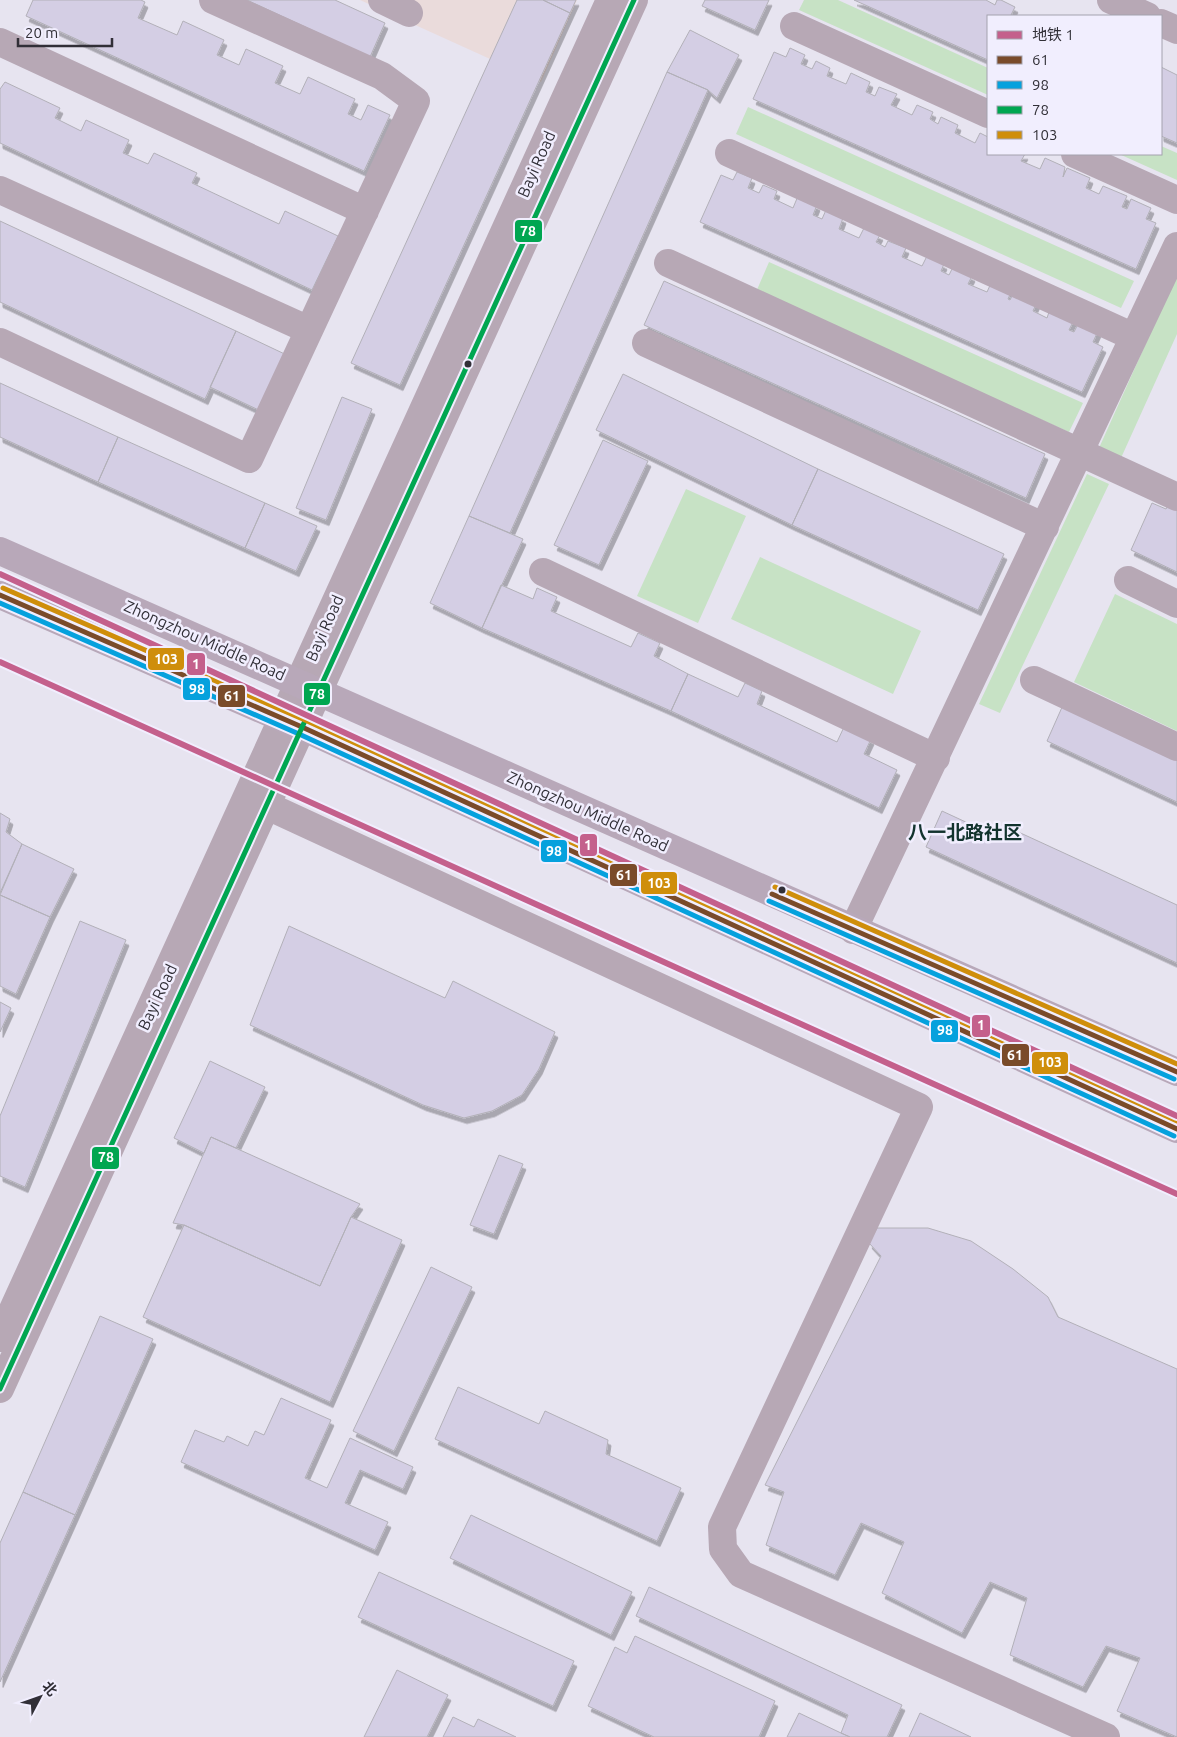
<svg xmlns="http://www.w3.org/2000/svg" width="1177" height="1737" viewBox="0 0 1177 1737" font-family="Ubuntu,'Noto Sans SC',sans-serif">
	<style>
		.commercial { fill: #eadbdb }
		.green { fill: #c7e2c5 }
		.building { fill: #d4cee4; stroke: #b2b0b8; filter: url(#shadow) }
		.lines { fill: none; stroke-linecap: round; stroke-linejoin: round }
		.minor { stroke: #b7a8b5; stroke-width: 28 }
		.major { stroke: #b8a8b9; stroke-width: 28 }
		.bus-1-casing { stroke: #f1eefe; stroke-width: 9 }
		.bus-2-casing { stroke: #f1eefe; stroke-width: 9 }
		.bus-3-casing { stroke: #f1eefe; stroke-width: 9 }
		.bus-4-casing { stroke: #f1eefe; stroke-width: 9 }
		.bus-1 { stroke: #7a4b2a; stroke-width: 5 }
		.bus-2 { stroke: #05a1dd; stroke-width: 5 }
		.bus-3 { stroke: #00a651; stroke-width: 5 }
		.bus-4 { stroke: #cf8e0b; stroke-width: 5 }
		.metro-1-casing { stroke: #f1eefe; stroke-width: 10 }
		.metro-1 { stroke: #c4608c; stroke-width: 6 }
		.bus-dot { fill: #312f37; stroke: #f1eefe; stroke-width: 2 }
		.labels { text-anchor: middle; stroke-width: 5; stroke-linejoin: round; paint-order: stroke }
		.street-label { font-size: 16px; fill: #312f37; stroke: #f1eefe }
		.quarter-label { font-size: 19px; font-weight: bold; fill: #12332e; stroke: #f1eefe }
		.line-badge { stroke: #f1eefe; stroke-width: 2 }
		.badge-label { font-size: 14px; text-anchor: middle; font-weight: bold; fill: #fff }
	</style>
	<defs>
		<filter id="shadow"><feDropShadow dx="3" dy="5.5" stdDeviation="0" flood-color="#0004"/></filter>
	</defs>
	<rect width="100%" height="100%" fill="#e7e4f0"/>
	<path class="commercial" d="M360,0H577L541,82Z"/>
	<path class="green" d="M804,0H838L988,68V95L799,10Z
		M748,107L1134,281L1121,308L736,134Z
		M1161,146L1177,153V180L1119,154H1161Z
		M769,262L1083,403L1069,432L756,292Z
		M1177,274V334L1121,458L1099,448Z
		M1087,474L1109,484L1000,713L979,704Z
		M686,489L746,516L698,623L637,596Z
		M760,557L921,631L893,694L731,619Z
		M1115,594L1177,624V731L1074,682Z"/>
	<path class="building" d="M33,0H141L145,2L138,18L177,35L183,21L224,40L217,55L239,65L246,49L283,66L275,83L300,94L308,77L355,99L348,114L361,120L368,105L390,115L364,171L26,16Z
		M247,0H335L385,23L370,57Z
		M517,0H543L570,13L400,385L351,363Z
		M543,0H576L570,13Z
		M705,0H769L755,30L702,6Z
		M854,0H986L995,5L997,0H1001L1015,7L1011,15L1015,16H988V60Z
		M690,30L739,55L717,98L708,90L667,72Z
		M790,48L805,55L801,64L812,69L816,61L830,68L827,76L846,84L851,73L870,82L866,92L875,96L879,87L897,94L891,105L912,115L917,105L933,112L930,119L938,124L941,117L958,125L955,133L975,143L980,133L988,137V154H1025L1021,161L1040,169L1045,158L1065,167L1063,177L1067,168L1090,178L1086,188L1099,194L1103,186L1127,196L1122,207L1127,209L1131,199L1151,208L1146,219L1156,223L1136,269L753,99L774,52L786,57Z
		M1161,67L1177,75V143L1161,136Z
		M667,72L708,90L510,533L469,516Z
		M5,82L60,108L55,118L81,131L86,120L129,140L123,153L148,164L154,153L197,173L192,183L279,224L285,211L338,236L312,290L0,143V89Z
		M737,172L752,178L748,188L759,193L763,185L777,191L774,199L793,208L798,196L817,205L813,215L822,219L826,210L843,218L839,229L859,238L864,228L880,235L876,242L885,247L888,241L906,248L902,257L922,266L927,256L944,264L941,271L949,275L953,267L972,276L968,284L987,292L992,281L1012,290L1008,299L1010,300L1014,292L1037,302L1033,311L1047,318L1050,309L1074,320L1069,330L1074,332L1079,322L1098,331L1093,342L1103,347L1082,392L700,222L721,175L733,180Z
		M0,221L236,331L205,399L0,302Z
		M664,281L1045,454L1026,498L644,325Z
		M236,331L291,357L265,413L210,387Z
		M623,374L818,469L792,525L596,430Z
		M0,383L118,437L98,482L0,437Z
		M342,397L372,409L326,520L296,508Z
		M118,437L265,503L245,548L98,482Z
		M603,440L648,461L599,565L554,545Z
		M818,469L1004,554L978,610L792,525Z
		M1170,501L1177,504V572L1131,550L1152,503L1166,509Z
		M265,503L317,526L296,571L245,548Z
		M469,516L523,539L482,628L430,603Z
		M501,585L533,599L537,588L557,597L551,611L631,647L638,633L660,643L654,656L688,674L671,711L482,628Z
		M688,674L738,697L745,683L762,691L757,704L837,742L844,727L871,739L864,754L897,770L879,808L671,711Z
		M1063,705L1177,759V802L1047,741Z
		M942,811L1009,842L1014,830L1177,905V963L926,847Z
		M0,813L10,819L6,832L22,844L0,893Z
		M22,844L74,869L50,917L0,895Z
		M0,895L50,917L16,994L0,986Z
		M80,921L126,940L25,1187L0,1176V1116Z
		M289,926L445,998L453,981L555,1032L539,1069L522,1095L492,1111L464,1118L423,1105L250,1025Z
		M0,1002L11,1008L0,1032Z
		M210,1061L265,1087L236,1148L211,1137L204,1153L174,1138Z
		M211,1137L360,1204L351,1217L320,1286L184,1225L173,1223Z
		M499,1155L523,1164L494,1234L470,1225Z
		M351,1217L402,1240L330,1402L143,1317L184,1225L320,1286Z
		M877,1228H928L971,1241L1013,1269L1048,1297L1058,1317L1177,1369V1737L1117,1711L1140,1658L1106,1646L1083,1687L1010,1655L1027,1598L990,1582L962,1633L882,1593L904,1542L861,1523L835,1575L766,1545L784,1492L765,1485L881,1256L869,1243Z
		M431,1267L472,1287L394,1451L353,1431Z
		M100,1316L153,1339L75,1515L23,1492Z
		M458,1387L539,1424L545,1411L608,1440L606,1454L681,1488L657,1541L435,1439Z
		M281,1398L331,1420L305,1478L327,1488L350,1438L413,1467L403,1489L360,1470L345,1503L388,1522L375,1550L181,1462L195,1430L224,1442L227,1436L248,1446L255,1431L264,1435Z
		M23,1492L75,1515L0,1682V1543Z
		M471,1515L632,1592L611,1635L450,1558Z
		M379,1572L574,1661L553,1706L358,1617Z
		M649,1587L902,1705L887,1737H850L841,1733L848,1715L636,1616Z
		M635,1636L775,1701L759,1737H654L588,1706L615,1647L627,1653Z
		M397,1670L448,1695L427,1737H364Z
		M799,1713L841,1733L850,1737H787Z
		M920,1713L971,1737H909Z
		M453,1717L474,1727L478,1719L516,1737H443Z"/>
	<g class="lines">
		<path class="minor" d="M382,0L409,13
			M1111,0L1147,16
			M1161,23L1177,30
			M794,26L988,114
			M0,42L365,211
			M729,153L1134,337
			M1075,154L1177,200
			M0,190L309,330
			M668,263L1177,497
			M0,342L249,459L416,101L382,76L213,0
			M646,343L1045,527
			M543,572L936,758
			M1128,580L1177,604
			M1034,680L1177,747
			M248,797L919,1107L722,1527L723,1549L741,1574L1106,1737
			M853,930L1177,246
			M0,1338L610,0
			M0,1389L634,0"/>
		<path class="major" d="M0,551C393,722 784,900 1177,1072
			M0,595L302,727L1177,1129"/>
		<g class="bus-1-casing">
			<path id="bus-1" d="M0,595L302,727L1177,1129
				M772,894L1177,1072"/>
		</g>
		<g class="bus-2-casing">
			<path id="bus-2" d="M0,603L299,734L1174,1136
				M769,901L1174,1079"/>
		</g>
		<g class="bus-3-casing">
			<path id="bus-3" d="M0,1389L634,0"/>
		</g>
		<g class="bus-4-casing">
			<path id="bus-4" d="M3,588L305,720L1177,1121
				M775,887L1177,1064"/>
		</g>
		<use href="#bus-1" class="bus-1"/>
		<use href="#bus-2" class="bus-2"/>
		<use href="#bus-3" class="bus-3"/>
		<use href="#bus-4" class="bus-4"/>
		<g class="metro-1-casing">
			<path id="metro-1" d="M0,574L1177,1116
				M0,662L1177,1194"/>
		</g>
		<use href="#metro-1" class="metro-1"/>
	</g>
	<g class="bus-dot">
		<circle cx="468" cy="364" r="4.5"/>
		<circle cx="782" cy="890" r="4.5"/>
	</g>
	<g class="labels">
		<g class="street-label">
			<text transform="translate(536 164) rotate(-66)" y="6">Bayi Road</text>
			<text transform="translate(324 628) rotate(-66)" y="6">Bayi Road</text>
			<text transform="translate(205 640) rotate(24)" y="6">Zhongzhou Middle Road</text>
			<text transform="translate(588 811) rotate(24)" y="6">Zhongzhou Middle Road</text>
			<text transform="translate(157 997) rotate(-65)" y="6">Bayi Road</text>
		</g>
		<g class="quarter-label">
			<text x="965" y="839">八一北路社区</text>
		</g>
	</g>
	<g class="line-badge">
		<rect x="514" y="219" width="29" height="24" rx="5" fill="#00a651"/>
		<rect x="147" y="647" width="38" height="24" rx="5" fill="#cf8e0b"/>
		<rect x="186" y="652" width="20" height="24" rx="5" fill="#c4608c"/>
		<rect x="182" y="677" width="29" height="24" rx="5" fill="#05a1dd"/>
		<rect x="303" y="682" width="28" height="24" rx="5" fill="#00a651"/>
		<rect x="217" y="684" width="29" height="24" rx="5" fill="#7a4b2a"/>
		<rect x="579" y="833" width="19" height="24" rx="5" fill="#c4608c"/>
		<rect x="540" y="839" width="28" height="24" rx="5" fill="#05a1dd"/>
		<rect x="609" y="863" width="29" height="24" rx="5" fill="#7a4b2a"/>
		<rect x="640" y="871" width="38" height="24" rx="5" fill="#cf8e0b"/>
		<rect x="971" y="1014" width="20" height="24" rx="5" fill="#c4608c"/>
		<rect x="930" y="1019" width="29" height="24" rx="5" fill="#05a1dd"/>
		<rect x="1001" y="1043" width="29" height="24" rx="5" fill="#7a4b2a"/>
		<rect x="1031" y="1051" width="38" height="24" rx="5" fill="#cf8e0b"/>
		<rect x="91" y="1146" width="29" height="24" rx="5" fill="#00a651"/>
	</g>
	<g class="badge-label">
		<text x="528" y="236">78</text>
		<text x="166" y="664">103</text>
		<text x="196" y="669">1</text>
		<text x="197" y="694">98</text>
		<text x="317" y="699">78</text>
		<text x="232" y="701">61</text>
		<text x="588" y="850">1</text>
		<text x="554" y="856">98</text>
		<text x="624" y="880">61</text>
		<text x="659" y="888">103</text>
		<text x="981" y="1030">1</text>
		<text x="945" y="1035">98</text>
		<text x="1015" y="1060">61</text>
		<text x="1050" y="1067">103</text>
		<text x="106" y="1162">78</text>
	</g>
	<rect x="987" y="15" width="175" height="140" fill="#f1eefe" stroke="#a4a2ae"/>
	<rect x="997" y="31" width="25" height="8" fill="#c4608c" stroke="#a4a2ae"/>
	<text x="1032" y="40" font-size="15" fill="#312f37">地铁 1</text>
	<rect x="997" y="56" width="25" height="8" fill="#7a4b2a" stroke="#a4a2ae"/>
	<text x="1032" y="65" font-size="15" fill="#312f37">61</text>
	<rect x="997" y="81" width="25" height="8" fill="#05a1dd" stroke="#a4a2ae"/>
	<text x="1032" y="90" font-size="15" fill="#312f37">98</text>
	<rect x="997" y="106" width="25" height="8" fill="#00a651" stroke="#a4a2ae"/>
	<text x="1032" y="115" font-size="15" fill="#312f37">78</text>
	<rect x="997" y="131" width="25" height="8" fill="#cf8e0b" stroke="#a4a2ae"/>
	<text x="1032" y="140" font-size="15" fill="#312f37">103</text>
	<g transform="translate(40 1697) rotate(49)" stroke="#f1eefe" stroke-width="4" paint-order="stroke">
	<path d="M0-4L9 19L0 12L-9 19Z" fill="#312f37"/>
	<text y="-8" font-size="14" font-weight="bold" text-anchor="middle" fill="#312f37">北</text>
	</g>
	<path d="M18 38v8h94v-8" fill="none" stroke="#312f37" stroke-width="2.5"/>
	<text x="25" y="38" font-size="15" fill="#312f37" stroke="#f1eefe" stroke-width="4" paint-order="stroke">20 m</text>
</svg>
